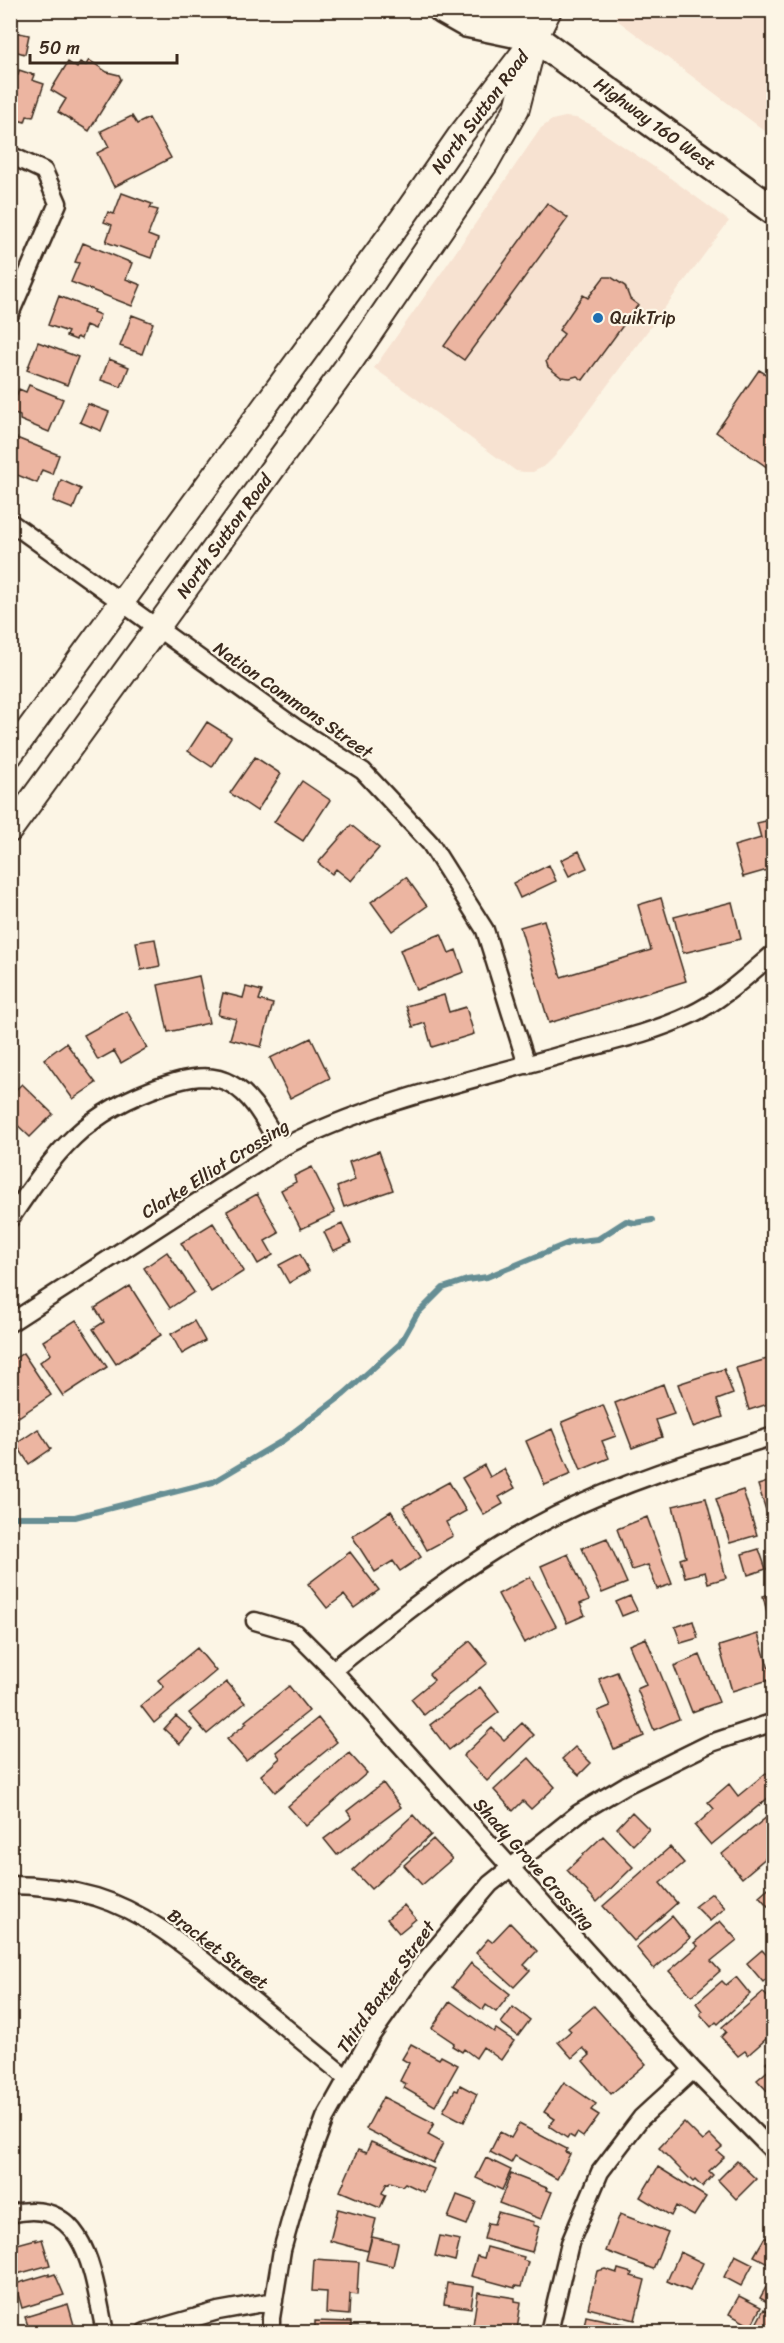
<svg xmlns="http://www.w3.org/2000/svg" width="784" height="2343" viewBox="0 0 784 2343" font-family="Sriracha,sans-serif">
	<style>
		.built { fill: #f7e2d1 }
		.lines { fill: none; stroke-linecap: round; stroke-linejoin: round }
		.stream { stroke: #668e94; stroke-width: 6 }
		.building { fill: #ecb5a1; stroke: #3b2a1e; stroke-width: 1.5 }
		.minor-casing { stroke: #3b2a1e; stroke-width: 21 }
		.secondary-casing { stroke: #3b2a1e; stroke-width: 28 }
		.primary-casing { stroke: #3b2a1e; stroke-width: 32 }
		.minor { stroke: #fcf5e5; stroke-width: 16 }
		.secondary { stroke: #fcf5e5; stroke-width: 24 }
		.primary { stroke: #fcf5e5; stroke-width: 27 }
		.poi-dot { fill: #1f6fb2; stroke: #fcf5e5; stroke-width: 2 }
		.labels { text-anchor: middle; stroke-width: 4.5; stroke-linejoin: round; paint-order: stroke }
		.street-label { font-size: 18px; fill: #3b2a1e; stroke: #fcf5e5 }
		.poi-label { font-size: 18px; fill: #3b2a1e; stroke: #fcf5e5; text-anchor: start }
	</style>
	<rect width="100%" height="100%" fill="#fcf5e5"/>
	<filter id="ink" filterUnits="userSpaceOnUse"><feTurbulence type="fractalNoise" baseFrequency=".0167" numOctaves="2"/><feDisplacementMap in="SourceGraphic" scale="12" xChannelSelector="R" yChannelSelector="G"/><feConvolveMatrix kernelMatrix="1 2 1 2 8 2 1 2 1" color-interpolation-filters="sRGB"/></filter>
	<g filter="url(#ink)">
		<path class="built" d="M615,11H773V137L617,20Z
			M565,117L576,118L590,124L666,175L729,221L555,456L546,465L533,472H525L516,471L374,368L444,269L541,128L552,120Z"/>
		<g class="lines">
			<path class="stream" d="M10,1517H75L213,1482L282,1441L344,1394L400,1344L417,1314L443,1288L467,1280L487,1277L571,1242L598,1239L626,1221L635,1223L652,1220"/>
		</g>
		<path class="building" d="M10,31L29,35L25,54L10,50Z
			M89,60L107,72L119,75L121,79L89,131L58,112L66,99L51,90L68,62L77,68L80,62L86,65Z
			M19,70L34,75L32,80L44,84L33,117L27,116L25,122L10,118V73L18,75Z
			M132,116L137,124L149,118L171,158L114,187L97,153L109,147L101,131Z
			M122,193L152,204L150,208L158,210L148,235L158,239L151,258L106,242L112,225L104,222L108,212L114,214Z
			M547,203L568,218L464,360L444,346Z
			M83,243L132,263L126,279L141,285L132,306L71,282L79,263L75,262Z
			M604,277H611L625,286L630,299L638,305L583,380L577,376L570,378L561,377L548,367L546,361L564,334L559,330L583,295L588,298Z
			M59,296L94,310L93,312L100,315L95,329L86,325L81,339L77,337L76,340L66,336L68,332L48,325Z
			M132,315L153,323L142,354L120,346Z
			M38,342L78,357L67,385L27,370Z
			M109,359L129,367L121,387L101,380Z
			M759,370L774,379V472L716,432Z
			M29,385L63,399L49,432L20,420V416L10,412L19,389L26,392Z
			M88,404L109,412L101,431L80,422Z
			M10,437L13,438L14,437L59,455L52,474L42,470L37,483L10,472Z
			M61,480L81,489L73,509L53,501Z
			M207,722L231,737L212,767L188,751Z
			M255,757L281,774L257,811L230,793Z
			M302,781L330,800L303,841L274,822Z
			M774,819V879L771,869L743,877L734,846L761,838L757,823Z
			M351,825L379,848L351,881L336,869L332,874L318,863Z
			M579,851L587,868L569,876L561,860Z
			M549,865L556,881L520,898L513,883Z
			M406,877L427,906L392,931L371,902Z
			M661,898L686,981L549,1023L520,927L544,920L561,977L651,950L638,905Z
			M732,902L741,939L683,953L674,917Z
			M441,934L449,953L456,950L464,972L416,990L400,950Z
			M155,939L160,966L141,970L136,942Z
			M199,976L209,1023L168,1032L158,985Z
			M246,987L262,991L259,1000L273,1004L261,1047L230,1039L236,1019L218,1015L223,993L243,998Z
			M444,995L449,1012L466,1007L474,1034L432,1047L425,1023L413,1027L406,1006Z
			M127,1011L147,1048L121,1063L114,1051L98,1060L84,1035Z
			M311,1038L330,1078L290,1098L270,1058Z
			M66,1043L96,1083L73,1099L44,1059Z
			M22,1084L53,1114L30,1137L10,1118V1095Z
			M379,1151L393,1190L344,1207L337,1187L355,1180L349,1162Z
			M312,1167L335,1213L301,1229L281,1190L296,1182L294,1176Z
			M257,1194L279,1233L265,1241L273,1255L258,1264L227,1211Z
			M213,1223L244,1271L211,1292L181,1243Z
			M342,1224L351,1243L333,1251L324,1232Z
			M167,1252L194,1292L170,1308L144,1268Z
			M300,1254L309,1271L289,1283L279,1265Z
			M130,1286L161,1335L116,1364L93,1329L104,1322L95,1308Z
			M76,1320L107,1367L63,1396L40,1362L51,1354L43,1341Z
			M194,1321L205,1341L182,1354L171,1334Z
			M23,1353L51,1395L17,1418L10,1408V1362Z
			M774,1357V1402L749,1410L736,1368Z
			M724,1369L733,1394L717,1400L723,1417L693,1427L678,1384Z
			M663,1384L674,1414L656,1420L662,1437L632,1448L615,1403Z
			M603,1405L616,1436L602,1441L609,1458L581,1470L562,1422Z
			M38,1429L51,1449L29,1464L16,1444Z
			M552,1429L571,1474L545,1485L526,1441Z
			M484,1465L490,1477L504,1469L515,1488L499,1497L503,1504L484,1515L462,1478Z
			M774,1480V1526H771L758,1485Z
			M449,1482L466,1511L446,1522L453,1536L427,1550L403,1507Z
			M743,1490L757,1535L730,1543L716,1499Z
			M706,1498L726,1578L708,1583L705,1572L685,1577L680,1559L686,1557L673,1506Z
			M391,1511L421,1557L400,1571L393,1561L375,1572L352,1536Z
			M647,1517L672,1584L657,1589L648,1565L632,1570L617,1529Z
			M607,1538L627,1583L602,1593L582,1548Z
			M759,1549L766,1569L748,1575L742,1554Z
			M350,1552L379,1590L354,1608L344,1595L327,1608L308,1584Z
			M568,1554L589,1600L580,1604L585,1615L567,1623L541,1566Z
			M530,1577L556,1626L524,1643L498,1594Z
			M774,1593V1614L768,1616L763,1596Z
			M630,1596L637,1610L622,1616L616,1602Z
			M693,1621L698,1638L681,1643L675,1627Z
			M758,1634L772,1679L732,1691L719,1646Z
			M646,1638L679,1719L654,1730L637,1689L646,1685L629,1645Z
			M470,1641L488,1663L424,1715L411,1699L434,1680L429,1674Z
			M197,1648L216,1671L154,1723L141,1706L164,1687L158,1680Z
			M700,1655L719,1702L692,1712L674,1666Z
			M617,1672L644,1736L614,1749L598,1711L610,1706L599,1679Z
			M227,1682L245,1703L207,1734L189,1713Z
			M289,1686L309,1711L246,1761L227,1739L247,1723L245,1721Z
			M480,1687L499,1712L449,1750L430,1725Z
			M176,1716L192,1730L180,1744L164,1729Z
			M318,1718L337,1742L275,1792L261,1775L280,1758L276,1752Z
			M522,1723L534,1735L487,1781L463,1756L492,1728L504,1740Z
			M575,1747L591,1763L579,1775L562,1759Z
			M349,1753L367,1773L306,1826L288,1806Z
			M529,1758L555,1787L531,1809L523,1801L513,1811L494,1790Z
			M766,1773L774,1781V1793L711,1845L695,1826L714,1809L708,1802L729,1784L738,1796Z
			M383,1783L401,1807L337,1855L324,1839L352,1818L347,1811Z
			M774,1811V1851L742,1878L722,1854Z
			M632,1812L649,1829L633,1845L617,1828Z
			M413,1815L431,1835L371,1889L353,1870Z
			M603,1836L633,1867L597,1902L567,1870Z
			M433,1839L452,1859L422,1885L404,1865Z
			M670,1847L684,1863L660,1883L677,1903L634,1941L603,1906Z
			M774,1883V1913L759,1896Z
			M712,1893L725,1908L710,1921L695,1906Z
			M404,1905L416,1919L399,1933L387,1919Z
			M672,1916L690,1938L654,1969L636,1947Z
			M720,1921L737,1940L711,1961L720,1971L692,1996L669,1971L698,1946L694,1943Z
			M510,1923L537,1951L524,1965L530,1970L514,1987L476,1953L488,1939L492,1942Z
			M762,1950L774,1963V1972L763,1982L747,1963Z
			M471,1963L510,1994L496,2012L486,2005L483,2010L452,1987Z
			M736,1977L750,1994L718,2024L716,2022L711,2027L700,2014L702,2011L696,2003L722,1981L726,1985Z
			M763,1992L774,2004V2032L748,2055L745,2051L738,2056L721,2037L726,2032L722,2027Z
			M450,2001L494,2032L496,2029L514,2041L501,2060L483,2047L476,2058L464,2049L462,2052L452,2046L454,2043L432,2028Z
			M594,2006L646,2064L611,2094L583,2061L590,2055L583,2048L572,2058L558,2042L571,2031L568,2028Z
			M513,2007L530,2020L518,2036L501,2023Z
			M411,2044L439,2059L441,2056L458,2065L435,2106L404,2088L406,2084L400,2081L409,2063L402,2059Z
			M774,2055V2098L757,2080L771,2068L766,2062Z
			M564,2082L596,2104L591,2110L599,2115L583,2137L577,2133L574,2138L569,2135L567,2138L549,2126L555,2119L544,2112Z
			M460,2085L477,2094L464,2122L443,2111L455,2090L458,2091Z
			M383,2097L434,2123L428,2135L443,2143L433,2163L366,2129Z
			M684,2122L703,2141L710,2135L722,2147L717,2151L724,2157L709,2171L713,2175L702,2187L695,2180L693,2182L659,2148Z
			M519,2124L567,2149L565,2152L570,2154L557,2179L515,2156L511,2163L490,2152L500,2132L511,2138Z
			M371,2142L434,2169L424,2192L405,2183L402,2186L390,2182L389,2184L387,2183L382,2193L386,2195L380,2208L340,2191L358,2150L366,2153Z
			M486,2158L511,2170L502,2190L476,2178Z
			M737,2161L756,2179L736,2199L718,2180Z
			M658,2167L706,2197L694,2216L676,2206L671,2216L640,2197Z
			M511,2174L547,2188L546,2190L552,2192L541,2219L499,2203Z
			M457,2195L476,2202L467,2225L448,2218Z
			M338,2209L376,2219L368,2251L330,2241Z
			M498,2212L534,2222L533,2225L539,2227L532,2252L484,2239L488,2223L494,2224Z
			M620,2214L668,2232L653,2269L606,2251Z
			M440,2236L460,2240L455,2261L435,2256Z
			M372,2237L398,2243L393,2266L366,2260Z
			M765,2237L774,2241V2266L754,2256Z
			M36,2239V2241L42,2239L50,2265L10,2276V2246Z
			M487,2247L524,2257L523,2260L528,2262L521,2287L515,2286V2288L471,2276L477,2256L484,2258Z
			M680,2252L703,2263L690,2291L667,2281Z
			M735,2255L753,2264L741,2286L724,2277Z
			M314,2259L359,2262L357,2295L350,2294L349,2315L326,2313L327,2292L312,2291Z
			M605,2269L617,2273L618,2269L632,2273L631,2276L645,2280L635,2320L588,2308L597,2271Z
			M774,2273V2306L760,2298Z
			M49,2274V2276L55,2274L64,2295L22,2308L15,2284Z
			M447,2283L474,2287L471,2308L444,2304Z
			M478,2292L515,2298V2301L521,2302L517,2330L473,2325Z
			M739,2296L761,2307L751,2326L729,2314Z
			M68,2304L76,2332H30L25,2317Z
			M764,2309L774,2314V2332H752Z
			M586,2316L639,2327L638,2332H583Z
			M315,2321L351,2322V2328H364V2332H315Z
			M378,2328H400V2332H378Z"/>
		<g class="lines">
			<g class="minor-casing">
				<path id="minor" d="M10,155L44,171L58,203L10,314
					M10,522L296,728L363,771L430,843L485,930L527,1065
					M10,1219C56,1151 84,1112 165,1085C186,1078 211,1072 231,1084C255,1097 267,1126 281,1148
					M10,1323L281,1148C370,1102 472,1080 569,1053C610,1042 652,1033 690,1015C721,1001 748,975 774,953
					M255,1621L296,1633L333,1670L693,2070L774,2152
					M333,1670C404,1613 473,1557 555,1516C625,1481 699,1459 774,1436
					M10,1885C40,1885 68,1889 96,1897C145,1912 184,1945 223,1976C265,2010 305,2044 347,2078
					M10,2214C88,2194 93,2278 105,2332
					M145,2332L218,2311L274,2301
					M271,2332V2318L282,2250L302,2179L325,2118L371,2036L419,1968L490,1884L579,1813L626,1785L711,1743L774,1722
					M549,2332L570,2243L600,2172L641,2118L693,2070"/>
			</g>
			<g class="secondary-casing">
				<path id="secondary" d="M10,755L404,216L459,137L535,38L549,10
					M10,830L351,361L486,163L517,108L535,38"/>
			</g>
			<g class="primary-casing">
				<path id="primary" d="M443,10L466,23L533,37
					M504,10L535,38L774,211"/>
			</g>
			<use href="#minor" class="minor"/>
			<use href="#secondary" class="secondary"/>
			<use href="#primary" class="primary"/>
		</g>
	</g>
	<circle class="poi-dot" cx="598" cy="318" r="6"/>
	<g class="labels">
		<g class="street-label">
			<text transform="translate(480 112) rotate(-53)" y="6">North Sutton Road</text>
			<text transform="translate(655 124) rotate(36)" y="6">Highway 160 West</text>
			<text transform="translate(224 536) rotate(-54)" y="6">North Sutton Road</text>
			<text transform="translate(293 700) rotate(35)" y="6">Nation Commons Street</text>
			<text transform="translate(215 1169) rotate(-32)" y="6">Clarke Elliot Crossing</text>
			<text transform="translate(534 1864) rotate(48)" y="6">Shady Grove Crossing</text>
			<text transform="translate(218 1949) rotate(37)" y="6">Bracket Street</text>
			<text transform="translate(386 1987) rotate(-55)" y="6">Third Baxter Street</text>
		</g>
		<g class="poi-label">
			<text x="610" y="324">QuikTrip</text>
		</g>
	</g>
	<rect width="784" height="2343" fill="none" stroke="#fcf5e5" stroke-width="36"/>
	<rect x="18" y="18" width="748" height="2307" fill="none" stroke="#3b2a1e" stroke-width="2" filter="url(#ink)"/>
	<path d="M30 54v9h147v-9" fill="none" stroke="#3b2a1e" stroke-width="3"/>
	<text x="39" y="54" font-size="18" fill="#3b2a1e" stroke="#fcf5e5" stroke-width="4.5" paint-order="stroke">50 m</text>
</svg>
